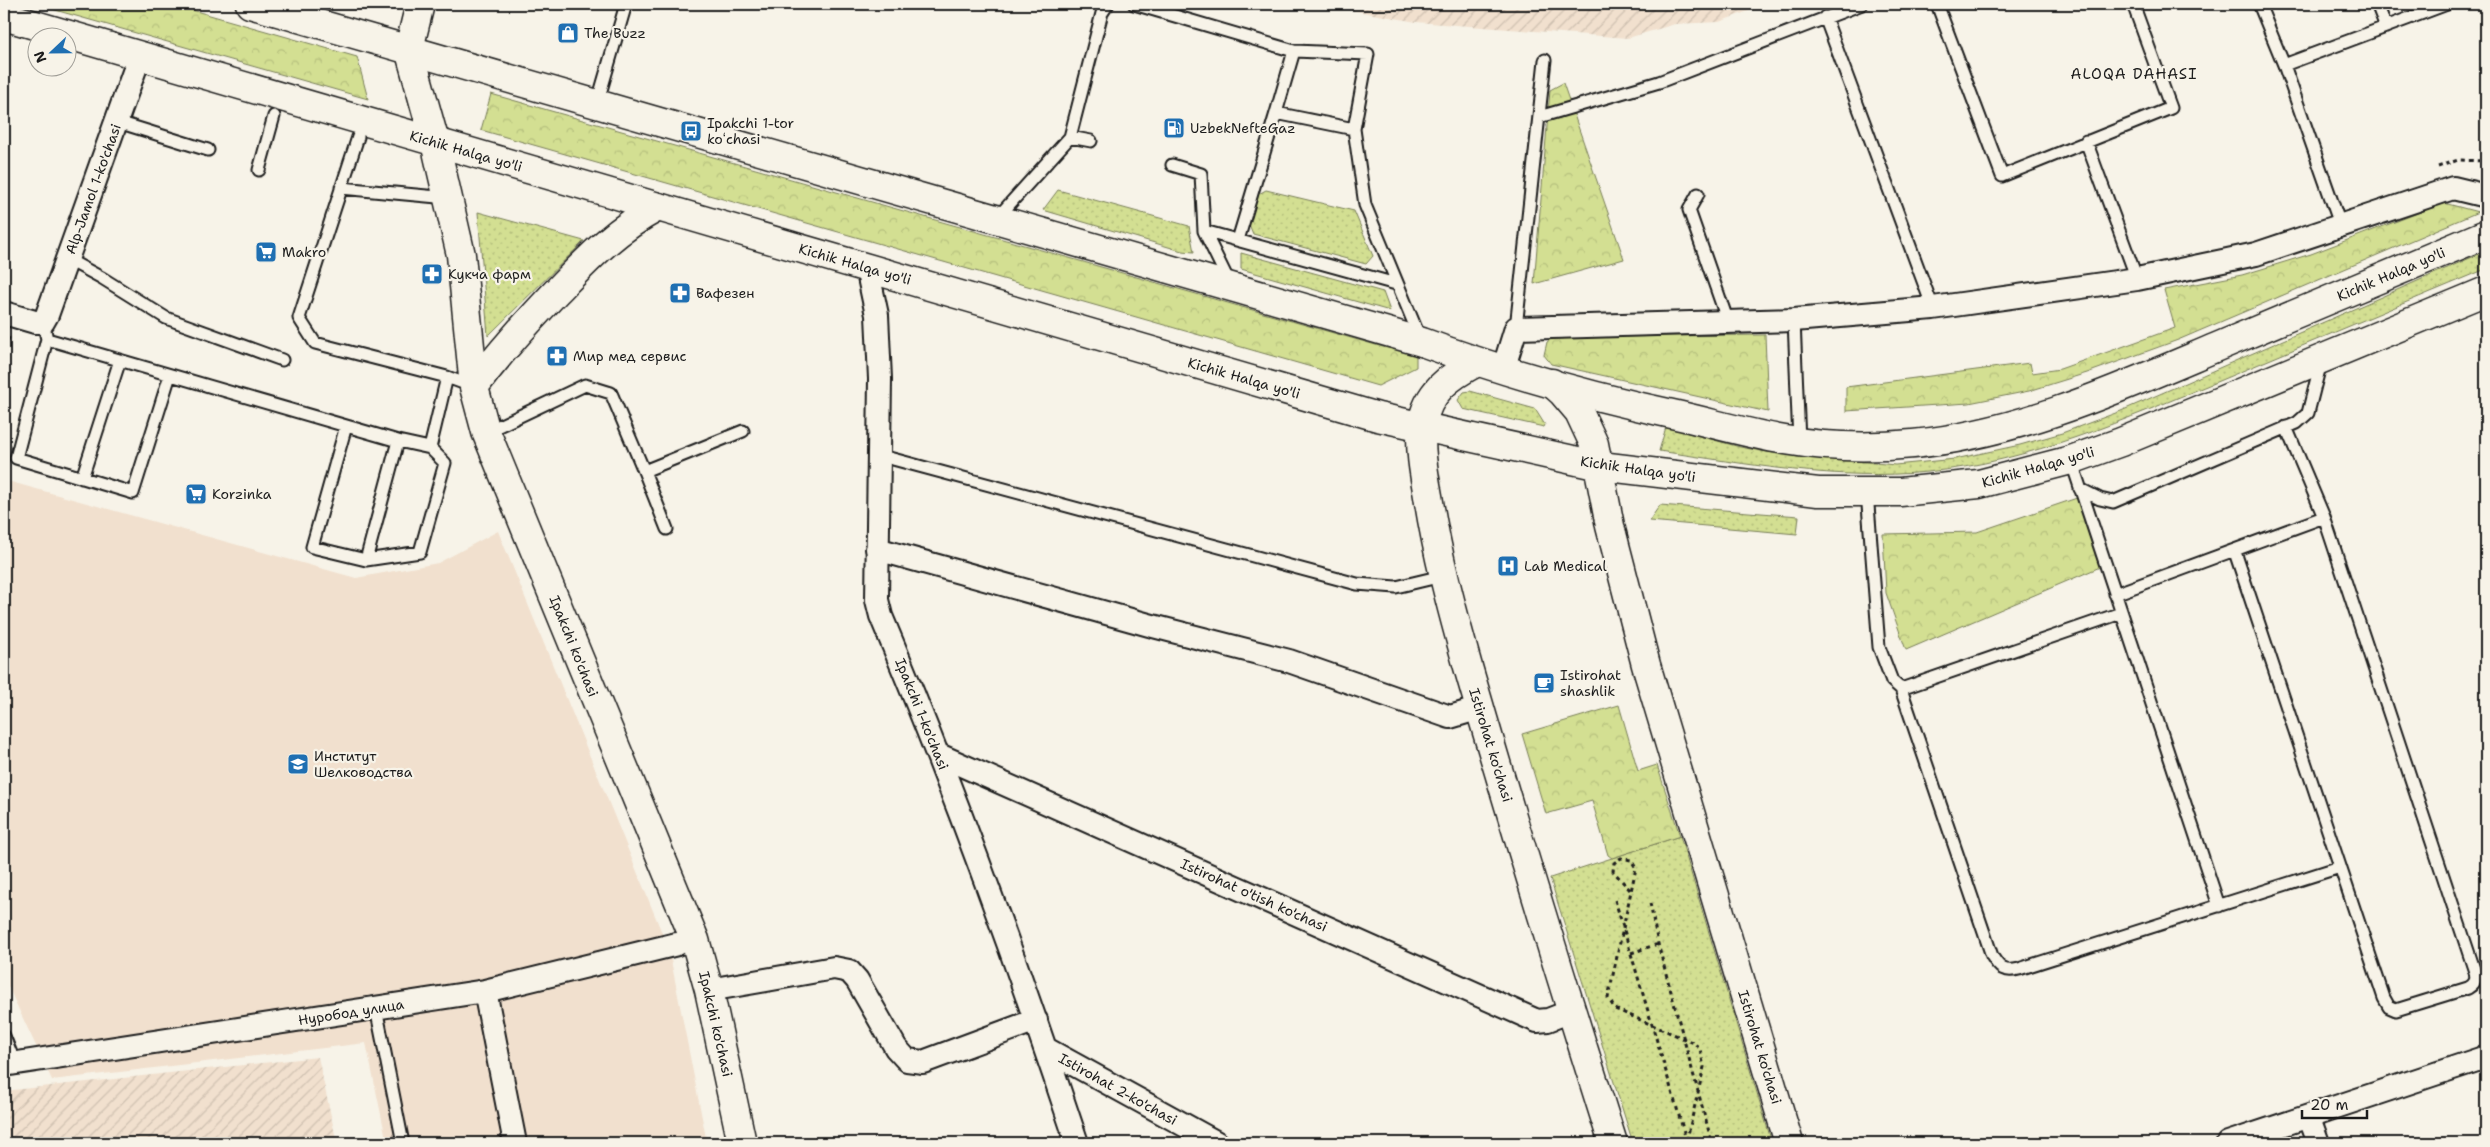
<svg xmlns="http://www.w3.org/2000/svg" width="2490" height="1147" viewBox="0 0 2490 1147" font-family="'Shantell Sans',sans-serif">
	<style>
		.built { fill: #f1e0ce }
		.industrial { fill: url(#industrial-furrows) }
		.grass { fill: url(#grass-dots); stroke: #787e57 }
		.forest { fill: url(#forest-crowns); stroke: #787e57 }
		.lines { fill: none; stroke-linecap: round; stroke-linejoin: round }
		.lane-casing { stroke: #1c1c1c; stroke-width: 15 }
		.street-casing { stroke: #1c1c1c; stroke-width: 26 }
		.secondary-casing { stroke: #1c1c1c; stroke-width: 31 }
		.highway-casing { stroke: #1c1c1c; stroke-width: 31 }
		.path { stroke: #1c1c1c; stroke-width: 3; stroke-dasharray: 4 4; stroke-linecap: butt }
		.lane { stroke: #f7f3e8; stroke-width: 11 }
		.street { stroke: #f7f3e8; stroke-width: 22 }
		.secondary { stroke: #f7f3e8; stroke-width: 28 }
		.highway { stroke: #f7f3e8; stroke-width: 28 }
		.labels { text-anchor: middle; stroke-width: 4.5; stroke-linejoin: round; paint-order: stroke }
		.poi-label { font-size: 14px; fill: #1c1c1c; stroke: #f7f3e8; text-anchor: start }
		.street-label { font-size: 14px; fill: #1c1c1c; stroke: #f7f3e8 }
		.neighbourhood-label { font-size: 15px; letter-spacing: 1px; fill: #1c1c1c; stroke: #f7f3e8 }
	</style>
	<defs>
		<pattern id="industrial-furrows" width="10" height="10" patternUnits="userSpaceOnUse" patternTransform="scale(1.25)"><rect width="10" height="10" fill="#f1e0ce"/><path d="M-1 1l2-2M0 10L10 0M9 11l2-2" fill="none" stroke="#cec0b0"/></pattern>
		<pattern id="grass-dots" width="8" height="8" patternUnits="userSpaceOnUse" patternTransform="scale(1.25)"><rect width="8" height="8" fill="#d3df92"/><path d="M2 2h.1M6 6h.1" fill="none" stroke="#b5bf7d" stroke-width="1.8" stroke-linecap="round"/></pattern>
		<pattern id="forest-crowns" width="20" height="18" patternUnits="userSpaceOnUse" patternTransform="scale(1.25)"><rect width="20" height="18" fill="#d3df92"/><path d="M2 6a3 3 0 1 1 6 0M12 15a3 3 0 1 1 6 0" fill="none" stroke="#b5bf7d"/></pattern>
	</defs>
	<rect width="100%" height="100%" fill="#f7f3e8"/>
	<filter id="ink" filterUnits="userSpaceOnUse"><feTurbulence type="fractalNoise" baseFrequency=".02" numOctaves="2"/><feDisplacementMap in="SourceGraphic" scale="10" xChannelSelector="R" yChannelSelector="G"/><feConvolveMatrix kernelMatrix="1 2 1 2 8 2 1 2 1" color-interpolation-filters="sRGB"/></filter>
	<g filter="url(#ink)">
		<path class="built" d="M4,480L356,578L438,563L498,531L669,950L707,1143H387L366,1043L52,1080L4,978Z"/>
		<path class="industrial" d="M1319,4H1767L1719,22L1675,24L1628,38L1416,22Z
			M318,1057L337,1143H4V1091Z"/>
		<path class="grass" d="M1058,190L1189,226L1194,252L1182,251L1043,210Z
			M1266,190L1354,211L1373,256L1366,264L1253,234L1248,222L1255,196Z
			M478,212L584,241L488,336Z
			M2486,251V269C2397,306 2309,343 2221,380C2126,419 2030,462 1927,472C1838,481 1747,464 1659,451L1666,427L1740,447L1767,452L1895,465L1955,459L2020,445L2062,433L2121,411Z
			M1241,253L1383,292L1390,311L1241,269Z
			M1470,391L1535,409L1545,425L1544,427L1463,409L1458,400L1464,392Z
			M1660,505L1799,516L1797,534L1649,521Z
			M1680,836L1772,1143H1633L1550,878Z"/>
		<path class="forest" d="M34,4H171L357,57L368,99Z
			M1563,83L1624,259L1534,284L1550,90Z
			M491,94L1383,347L1416,354V367L1378,386L481,130Z
			M2444,203L2478,212L2178,340L2087,373L2029,391L1969,403L1846,411V387L2030,363L2032,373L2060,369L2175,328L2164,290L2242,275L2311,254Z
			M1765,335L1768,412L1551,364L1544,355L1547,342L1554,337Z
			M2077,498L2100,567L1906,650L1886,593L1883,534L1977,532Z
			M1619,705L1638,771L1657,765L1680,836L1612,858L1608,855L1592,801L1546,814L1522,734Z"/>
		<g class="lines">
			<g class="lane-casing">
				<path id="lane" d="M1134,4L1294,51
					M1937,4L2002,176L2171,108L2133,4
					M2259,4L2284,65
					M2377,4L2386,27
					M1825,17L1933,308
					M597,104L626,4
					M1276,113L1294,51L1368,54L1354,129
					M1539,117L1659,82L1862,4
					M118,122L208,150
					M358,137L299,318L315,343L447,377L474,387
					M1070,137L1102,13L1108,4
					M2086,141L2137,279
					M1172,165L1201,174L1204,231L1229,282
					M259,170L274,116
					M341,188L448,198
					M1698,194L1689,210L1728,322
					M997,218L1070,137L1091,141
					M2341,227L2284,65L2447,4
					M1204,231L1396,284
					M1238,240L1276,113L1354,129L1365,205L1420,338
					M67,259L102,278L166,318L282,360
					M1794,320L1799,442
					M43,322L47,339L16,458L133,493L170,375
					M1516,328L1545,60
					M47,339L398,441
					M346,426L312,547L366,560L420,552L445,463L430,448
					M486,432L585,385L611,393L644,471L743,431
					M878,455L1357,584L1396,587L1442,576
					M2071,460L2219,906
					M644,471L667,529
					M82,478L120,360
					M2080,489L2100,499L2113,502L2297,423L2308,413L2321,362
					M1867,492L1879,647L1892,681L1901,689L1992,956C1999,968 2004,973 2019,969L2340,867
					M2235,552L2384,998L2389,1007L2396,1010L2468,988C2475,984 2477,980 2475,972L2324,517L2286,427
					M366,560L398,441L430,448L447,377
					M2115,594L2324,517
					M1901,689L2121,613
					M376,1008L403,1143
					M4,1036L15,1063"/>
			</g>
			<g class="street-casing">
				<path id="street" d="M867,268L877,315L880,379L877,600L881,616C954,789 1018,965 1077,1143
					M4,313L35,322H43L47,315L140,55
					M1503,370L1516,328L1794,320L1933,308L2137,279L2256,254L2453,188L2486,196
					M877,549L1149,625L1289,661L1450,717L1480,708
					M939,755L1537,1021L1548,1020L1571,1011
					M709,990L834,968L849,971L857,980L896,1048L907,1060L923,1062L1036,1020
					M485,991L515,1143
					M1046,1049L1217,1143
					M4,1065L485,991L677,944
					M2309,1118L2318,1143
					M2228,1143L2486,1057"/>
			</g>
			<g class="secondary-casing">
				<path id="secondary" d="M420,4L409,49L435,142L461,255L474,387L486,432L695,940L709,990L742,1143
					M1477,362C1450,376 1427,392 1422,425C1419,447 1424,474 1428,496C1437,554 1452,610 1468,667C1514,826 1563,985 1613,1143
					M1552,383L1562,392L1579,412L1594,444L1610,526L1646,665L1789,1143
					M474,387C500,352 526,324 556,292C590,257 615,230 658,207"/>
			</g>
			<g class="highway-casing">
				<path id="highway" d="M250,4L1422,342C1506,373 1593,397 1681,416C1715,424 1750,434 1785,440C1826,447 1871,448 1913,444C2019,434 2120,388 2217,347C2307,309 2397,271 2486,234
					M4,16L1378,417L1600,466L1818,492H1900L1979,484L2071,460L2121,442L2486,291"/>
			</g>
			<path class="path" d="M2438,167L2458,160L2486,161
				M4,356L9,337
				M1630,890L1613,871L1614,863L1621,858L1631,860L1636,868L1608,998L1615,1009L1694,1043L1700,1049L1704,1067L1686,1143
				M1615,900L1686,1139
				M1650,903L1658,944L1712,1143
				M1631,953L1658,944"/>
			<use href="#lane" class="lane"/>
			<use href="#street" class="street"/>
			<use href="#secondary" class="secondary"/>
			<use href="#highway" class="highway"/>
		</g>
	</g>
	<defs>
		<g id="shop-square" transform="scale(1.125)"><rect x="-9" y="-9" width="18" height="18" rx="4" fill="#1f6fb2" stroke="#f7f3e8"/><path d="M-5-2.5h2.3a2.7 3.5 0 0 1 5.4 0H5L5.5 6h-11ZM-1.5-2.5h3a1.5 2.3 0 0 0-3 0Z" fill="#fff"/></g>
		<g id="fuel-square" transform="scale(1.125)"><rect x="-9" y="-9" width="18" height="18" rx="4" fill="#1f6fb2" stroke="#f7f3e8"/><path d="M-5.5-6h7V0h2V4h1.3V-2.5L3-4.5l.8-.8L6-3V5H2.5V1h-1V6h-7ZM-4.2-4.7v3.2H.2V-4.7Z" fill="#fff"/></g>
		<g id="bus-square" transform="scale(1.125)"><rect x="-9" y="-9" width="18" height="18" rx="4" fill="#1f6fb2" stroke="#f7f3e8"/><path d="M-5-6H5V4H4V6H2V4H-2V6H-4V4H-5ZM-3.5-4V0h7V-4ZM-3.5 1.2v1.5H-2V1.2ZM2 1.2v1.5H3.5V1.2Z" fill="#fff"/></g>
		<g id="supermarket-square" transform="scale(1.125)"><rect x="-9" y="-9" width="18" height="18" rx="4" fill="#1f6fb2" stroke="#f7f3e8"/><path d="M-6-5.5h2.5l.6 2H6L4.5 2H-2.5L-4.4-4H-6ZM-1.5 3.2a1.3 1.3 0 1 0 .1 0ZM3 3.2a1.3 1.3 0 1 0 .1 0Z" fill="#fff"/></g>
		<g id="pharmacy-square" transform="scale(1.125)"><rect x="-9" y="-9" width="18" height="18" rx="4" fill="#1f6fb2" stroke="#f7f3e8"/><path d="M-2-6h4v4h4v4h-4v4h-4v-4h-4v-4h4Z" fill="#fff"/></g>
		<g id="hospital-square" transform="scale(1.125)"><rect x="-9" y="-9" width="18" height="18" rx="4" fill="#1f6fb2" stroke="#f7f3e8"/><path d="M-5-5h3v3.5h4V-5h3V5h-3V1.5h-4V5h-3Z" fill="#fff"/></g>
		<g id="cafe-square" transform="scale(1.125)"><rect x="-9" y="-9" width="18" height="18" rx="4" fill="#1f6fb2" stroke="#f7f3e8"/><path d="M-5.5-4.5H6V0H3Q3 3.5 0 3.5H-2.5Q-5.5 3.5-5.5 0ZM3-3.2v2h1.7v-2ZM-6 4.5H4V6H-6Z" fill="#fff"/></g>
		<g id="university-square" transform="scale(1.125)"><rect x="-9" y="-9" width="18" height="18" rx="4" fill="#1f6fb2" stroke="#f7f3e8"/><path d="M0-5L7-2L0 1L-7-2ZM-4 1L0 2.5L4 1V4Q0 6-4 4Z" fill="#fff"/></g>
	</defs>
	<g fill-rule="evenodd">
		<use href="#shop-square" x="568" y="33"/>
		<use href="#fuel-square" x="1174" y="128"/>
		<use href="#bus-square" x="691" y="131"/>
		<use href="#supermarket-square" x="266" y="252"/>
		<use href="#pharmacy-square" x="432" y="274"/>
		<use href="#pharmacy-square" x="680" y="293"/>
		<use href="#pharmacy-square" x="557" y="356"/>
		<use href="#supermarket-square" x="196" y="494"/>
		<use href="#hospital-square" x="1508" y="566"/>
		<use href="#cafe-square" x="1544" y="683"/>
		<use href="#university-square" x="298" y="764"/>
	</g>
	<g class="labels">
		<g class="poi-label">
			<text x="584" y="38">The Buzz</text>
			<text x="707" y="128">Ipakchi 1-tor<tspan x="707" dy="16">koʻchasi</tspan></text>
			<text x="1190" y="133">UzbekNefteGaz</text>
			<text x="282" y="257">Makro</text>
			<text x="448" y="279">Кукча фарм</text>
			<text x="696" y="298">Вафезен</text>
			<text x="573" y="361">Мир мед сервис</text>
			<text x="212" y="499">Korzinka</text>
			<text x="1524" y="571">Lab Medical</text>
			<text x="1560" y="680">Istirohat<tspan x="1560" dy="16">shashlik</tspan></text>
			<text x="314" y="761">Институт<tspan x="314" dy="16">Шелководства</tspan></text>
		</g>
		<g class="street-label">
			<text transform="translate(466 151) rotate(16)" y="5">Kichik Halqa yo'li</text>
			<text transform="translate(93 189) rotate(-70)" y="5">Alp-Jamol 1-ko'chasi</text>
			<text transform="translate(855 264) rotate(16)" y="5">Kichik Halqa yo'li</text>
			<text transform="translate(2391 274) rotate(-23)" y="5">Kichik Halqa yo'li</text>
			<text transform="translate(1244 378) rotate(16)" y="5">Kichik Halqa yo'li</text>
			<text transform="translate(2038 467) rotate(-16)" y="5">Kichik Halqa yo'li</text>
			<text transform="translate(1638 469) rotate(8)" y="5">Kichik Halqa yo'li</text>
			<text transform="translate(574 646) rotate(68)" y="5">Ipakchi ko'chasi</text>
			<text transform="translate(922 714) rotate(68)" y="5">Ipakchi 1-ko'chasi</text>
			<text transform="translate(1491 745) rotate(73)" y="5">Istirohat ko'chasi</text>
			<text transform="translate(1254 895) rotate(24)" y="5">Istirohat o'tish ko'chasi</text>
			<text transform="translate(351 1012) rotate(-9)" y="5">Нуробод улица</text>
			<text transform="translate(716 1024) rotate(77)" y="5">Ipakchi ko'chasi</text>
			<text transform="translate(1760 1047) rotate(73)" y="5">Istirohat ko'chasi</text>
			<text transform="translate(1118 1089) rotate(29)" y="5">Istirohat 2-ko'chasi</text>
		</g>
		<g class="neighbourhood-label">
			<text x="2134" y="79">ALOQA DAHASI</text>
		</g>
	</g>
	<rect width="2490" height="1147" fill="none" stroke="#f7f3e8" stroke-width="20"/>
	<rect x="10" y="10" width="2470" height="1127" fill="none" stroke="#1c1c1c" stroke-width="2" filter="url(#ink)"/>
	<g transform="translate(52 52) rotate(248)"><circle r="24" fill="#f7f3e8" stroke="#9f9d96"/>
	<path d="M0-4L9 19L0 12L-9 19Z" fill="#1f6fb2"/>
	<text y="-8" font-size="14" font-weight="bold" text-anchor="middle" fill="#1c1c1c">N</text>
	</g>
	<path d="M2302 1110v8h65v-8" fill="none" stroke="#1c1c1c" stroke-width="2.5"/>
	<text x="2310" y="1110" font-size="15" fill="#1c1c1c" stroke="#f7f3e8" stroke-width="4" paint-order="stroke">20 m</text>
</svg>
